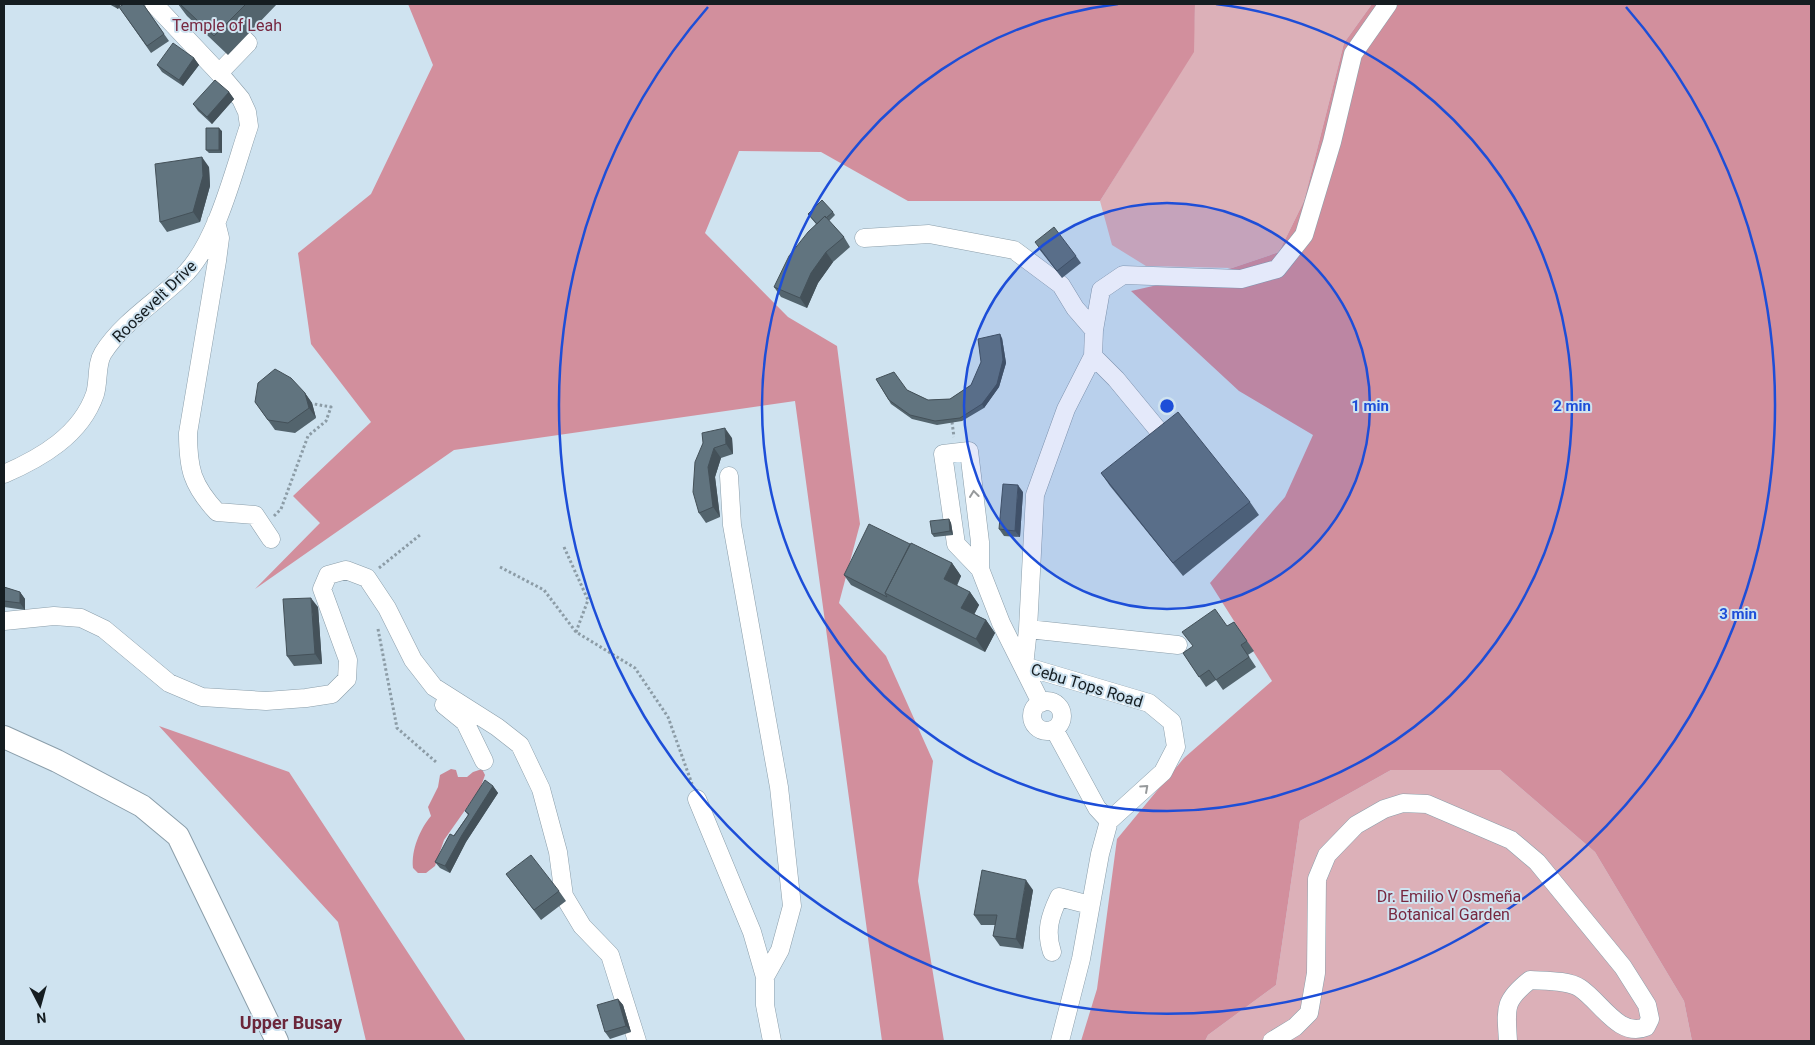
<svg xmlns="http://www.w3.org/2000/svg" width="1815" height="1045" viewBox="0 0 1815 1045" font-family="Roboto,sans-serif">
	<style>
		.green { fill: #dcb0b8 }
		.forest { fill: #d28f9d }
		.water { fill: #c98795 }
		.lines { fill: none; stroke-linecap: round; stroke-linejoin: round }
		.minor-casing { stroke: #8b9eaa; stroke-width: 19 }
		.major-casing { stroke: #8b9eaa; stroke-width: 24 }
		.path { stroke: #8c9ca6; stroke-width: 3; stroke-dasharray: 2.5 2.5; stroke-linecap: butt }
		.minor { stroke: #fff; stroke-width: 18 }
		.major { stroke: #fff; stroke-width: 22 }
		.wall { fill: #53646d }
		.shaded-wall { fill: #445159 }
		.building { fill: #61747f; stroke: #445159 }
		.oneway { stroke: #96999b }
		.ring { fill: none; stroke: #1d4ed8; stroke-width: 2.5 }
		.labels { text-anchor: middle; stroke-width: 4; stroke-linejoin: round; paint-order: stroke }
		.park-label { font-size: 16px; fill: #772840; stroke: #cfe3f0 }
		.street-label { font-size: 16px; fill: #151d21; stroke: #cfe3f0 }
		.neighbourhood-label { font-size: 18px; font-weight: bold; fill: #6b263a; stroke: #cfe3f0 }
		.centre { fill: #1d4ed8; stroke: #cfe3f0; stroke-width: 2.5 }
		.ring-label { font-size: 15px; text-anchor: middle; font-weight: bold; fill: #1d4ed8; stroke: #cfe3f0; stroke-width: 4; stroke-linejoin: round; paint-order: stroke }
	</style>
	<rect width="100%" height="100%" fill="#cfe3f0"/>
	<path class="green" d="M1195,4H1372L1344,43L1304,201L1279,252L1232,268L1146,266L1112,245L1100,201L1193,52Z
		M1391,770H1500L1595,852L1684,1001L1692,1041H1205L1208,1035L1276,985L1300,821Z"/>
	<path class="forest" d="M408,4H1195L1194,52L1100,201H908L821,152L739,151L705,233L788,317L837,346L860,524L839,603L886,656L933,761L918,881L944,1041H882L795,401L454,450L255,589L320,523L293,496L371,422L311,344L298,253L371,194L433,65Z
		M1372,4H1811V1041H1692L1684,1001L1595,852L1500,770H1391L1300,821L1276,985L1208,1035L1205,1041H1081L1097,989L1117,839L1184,758L1272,681L1210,583L1285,497L1313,435L1239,391L1131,291L1232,268L1279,252L1304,201L1344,43Z
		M159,726L289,772L466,1041H366L338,922Z"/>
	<path class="water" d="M451,769L456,770L458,777H467L473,772L482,769L485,775L480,789L444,840L435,866L426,873H418L413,868C411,850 420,829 431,816L428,807L438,787L440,775Z"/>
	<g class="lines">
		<g class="minor-casing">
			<path id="minor" d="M219,73L248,43L244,39
				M216,222L220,238L217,261L188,433C188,469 192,485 217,512L255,515L271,539
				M864,238L929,234L1014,250L1061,285L1075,308L1094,330
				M1093,356L1116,379L1163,436
				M4,474C41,458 81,435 95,394C99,381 96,364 103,353C124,320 160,300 187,272C218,238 234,170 249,126L247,112L241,99L219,73L154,4
				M729,476L732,525L779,787L792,906L780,950L765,977V1005L772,1041
				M980,569L956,544L943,454L969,451L980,542V569L1001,623L1041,703
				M4,621L54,616L81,618L104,629L169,683L202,697L266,701L306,698L332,694L347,679L348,660L322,589L328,575L346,570L367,578L387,608L413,660L434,687L497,727L520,745L541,789L558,852L564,896L582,926L610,955L637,1041
				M1028,629L1178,645
				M1024,666L1028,629L1035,495L1066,409L1093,356L1094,330L1101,290L1123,275L1241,279L1277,269L1304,235L1332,142L1353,54L1388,4
				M1024,666L1149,703L1172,722L1176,747L1163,772L1109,821L1100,854L1081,959L1060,1041
				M1032 716a15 15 0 1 1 30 0a15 15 0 1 1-30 0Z
				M444,705L465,722L484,761
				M1054,729L1097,808L1109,821
				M697,799L752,932L765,977
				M1052,952C1045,931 1050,916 1059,897L1090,905
				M1272,1041L1295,1027L1309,1013L1316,973L1317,879L1327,855L1356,825L1384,809L1403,803L1427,804L1511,840L1537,862L1623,967L1647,1005L1650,1019L1646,1027C1619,1038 1601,1002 1580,988C1568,980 1545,981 1530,980C1503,1001 1506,1009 1508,1041"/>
		</g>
		<g class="major-casing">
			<path id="major" d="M4,737L57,761L142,806L178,836L277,1041"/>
		</g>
		<path class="path" d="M952,422L954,437
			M274,516L281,509L308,436L326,421L331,407L314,404
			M564,547L588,600L576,632
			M500,567L544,590L576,632L635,668L668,717L692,784
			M379,568L420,535
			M378,629L397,728L436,762"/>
		<use href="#minor" class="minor"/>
		<use href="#major" class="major"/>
	</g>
	<path class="wall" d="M109,4H121L118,9Z
		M143,4L169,41L151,53L119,7Z
		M178,4H277L228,55L187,16Z
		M194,58L199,65L183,86L162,72L157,65Z
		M229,92L234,99L212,124L198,111L193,104Z
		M222,131V153H209L206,150Z
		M209,167L210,186L200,222L167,232L160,222Z
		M833,212L835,215L829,221L844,237L850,247L833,262L818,283L807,308L781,297L774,287L816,224L808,214Z
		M1039,249L1076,256L1081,263L1062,278Z
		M1002,338L1006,363L999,387L984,408L962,421L937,425L912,419L891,404L876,379L907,390L928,400L950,399L971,385Z
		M305,393L312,403L316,418L295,433L275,430L255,402Z
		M732,438L733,454L721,458L715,477L720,517L706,523L699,513L703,443Z
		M1101,473L1250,502L1259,515L1183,576L1110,486Z
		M1023,492L1020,537L1004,536L999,529Z
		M949,519L951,523L953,535L934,537L932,534Z
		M910,544L952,563L961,576L957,586L970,592L979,605L974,614L986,620L995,633L985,652L851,585L844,575Z
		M4,587L20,592L25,599V610L4,607Z
		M318,607L322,664L294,666L287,656Z
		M1234,622L1254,651L1248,655L1256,667L1223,690L1216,680L1206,687L1183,653Z
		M493,786L498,793L466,842L450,873L440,868L435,862L468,815L465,811Z
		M506,874L559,891L566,901L541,920Z
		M1033,890L1023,949L1000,946L993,936L995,925H981L974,915Z
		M618,999L623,1005L631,1032L610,1039L605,1032Z"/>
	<path class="shaded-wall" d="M116,4H121L118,9L115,6Z
		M194,58L199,65L183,86L179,80Z
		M229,92L234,99L212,124L207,117Z
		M219,128L222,131V153L219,150Z
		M202,157L209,167L210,186L200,222L193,212Z
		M826,252L833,262L818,283L807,308L800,298L811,273Z
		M1000,334L1002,338L1006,363L999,387L984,408L982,404Z
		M305,393L312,403L316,418L309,408Z
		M725,428L732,438L733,454L726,444Z
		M714,448L721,458L715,477L720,517L713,507L708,467Z
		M1018,485L1023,492L1020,537L1015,531Z
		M949,519L951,523L953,535L950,531Z
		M952,563L961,576L953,592L944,579Z
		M20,592L25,599V610L20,603Z
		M970,592L979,605L971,621L961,608Z
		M311,598L318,607L322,664L315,654Z
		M986,620L995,633L985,652L976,639Z
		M493,786L498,793L466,842L450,873L445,866L462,835Z
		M1026,880L1033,890L1023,949L1016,939Z
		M618,999L623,1005L631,1032L626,1026Z"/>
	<path class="building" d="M124,4H143L164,34L147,46L119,7Z
		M180,4H246L214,36Z
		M173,43L194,58L179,80L157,65Z
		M215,80L229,92L207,117L193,104Z
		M206,128H219V150H206Z
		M202,157L203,176L193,212L160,222L155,164Z
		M822,200L833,212L826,218L825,216L817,224L808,214Z
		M825,216L844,237L826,252L811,273L800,298L774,287L789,256L808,232Z
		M1054,227L1076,256L1057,271L1035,242Z
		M1000,334L1003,360L997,384L982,404L960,418L935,421L910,415L889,400L876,379L894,372L907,390L928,400L950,399L971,385L981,362L978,339Z
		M275,369L291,378L305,393L309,408L288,423L268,420L255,402L258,383Z
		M1178,412L1250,502L1173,563L1101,473Z
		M725,428L726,444L714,448L708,467L713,507L699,513L693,492L695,462L703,443L702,433Z
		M1003,484L1018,485L1015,531L999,529Z
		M949,519L950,531L932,534L930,521Z
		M869,524L910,544L885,593L887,597L844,575Z
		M911,543L952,563L944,579L970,592L961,608L986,620L976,639L885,593Z
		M4,587L20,592V603L4,601Z
		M311,598L315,654L287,656L283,599Z
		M1215,609L1227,626L1234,622L1247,641L1241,645L1249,657L1216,680L1209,670L1199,677L1183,653L1193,646L1182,632Z
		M485,780L493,786L462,835L445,866L435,862L450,834L454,836L469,814L465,811Z
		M531,855L559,891L534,910L506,874Z
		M982,870L1026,880L1016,939L993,936L997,915H974Z
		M618,999L626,1026L605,1032L597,1005Z"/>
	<defs><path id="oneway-chevron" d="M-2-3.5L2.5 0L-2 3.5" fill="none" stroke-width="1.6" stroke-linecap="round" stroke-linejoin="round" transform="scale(1.25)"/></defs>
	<g class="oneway">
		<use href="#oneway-chevron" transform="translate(974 494) rotate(-97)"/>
		<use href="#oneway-chevron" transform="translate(1145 788) rotate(-42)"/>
	</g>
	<circle cx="1167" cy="406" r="203" fill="#1d4ed8" fill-opacity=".12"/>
	<g class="ring">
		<circle cx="1167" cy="406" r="203"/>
		<path d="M1216 4A405 405 0 1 1 1118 4"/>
		<path d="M1626 7A608 608 0 1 1 708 7"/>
	</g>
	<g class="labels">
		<g class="park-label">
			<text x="227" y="31">Temple of Leah</text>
			<text x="1449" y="902">Dr. Emilio V Osmeña<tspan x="1449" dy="18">Botanical Garden</tspan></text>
		</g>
		<g class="street-label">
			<text transform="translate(154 301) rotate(-44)" y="6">Roosevelt Drive</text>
			<text transform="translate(1087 685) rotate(17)" y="6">Cebu Tops Road</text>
		</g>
		<g class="neighbourhood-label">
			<text x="291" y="1029">Upper Busay</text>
		</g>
	</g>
	<circle cx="1167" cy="406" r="8" class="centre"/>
	<g class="ring-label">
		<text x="1370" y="411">1 min</text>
		<text x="1572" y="411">2 min</text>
		<text x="1738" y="619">3 min</text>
	</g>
	<rect width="1815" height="1045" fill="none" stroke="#151d21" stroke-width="10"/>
	<g transform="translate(40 1005) rotate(174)" stroke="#cfe3f0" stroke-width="4" paint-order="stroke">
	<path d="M0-4L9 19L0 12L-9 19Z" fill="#151d21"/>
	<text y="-8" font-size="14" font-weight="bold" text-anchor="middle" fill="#151d21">N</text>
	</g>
</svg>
